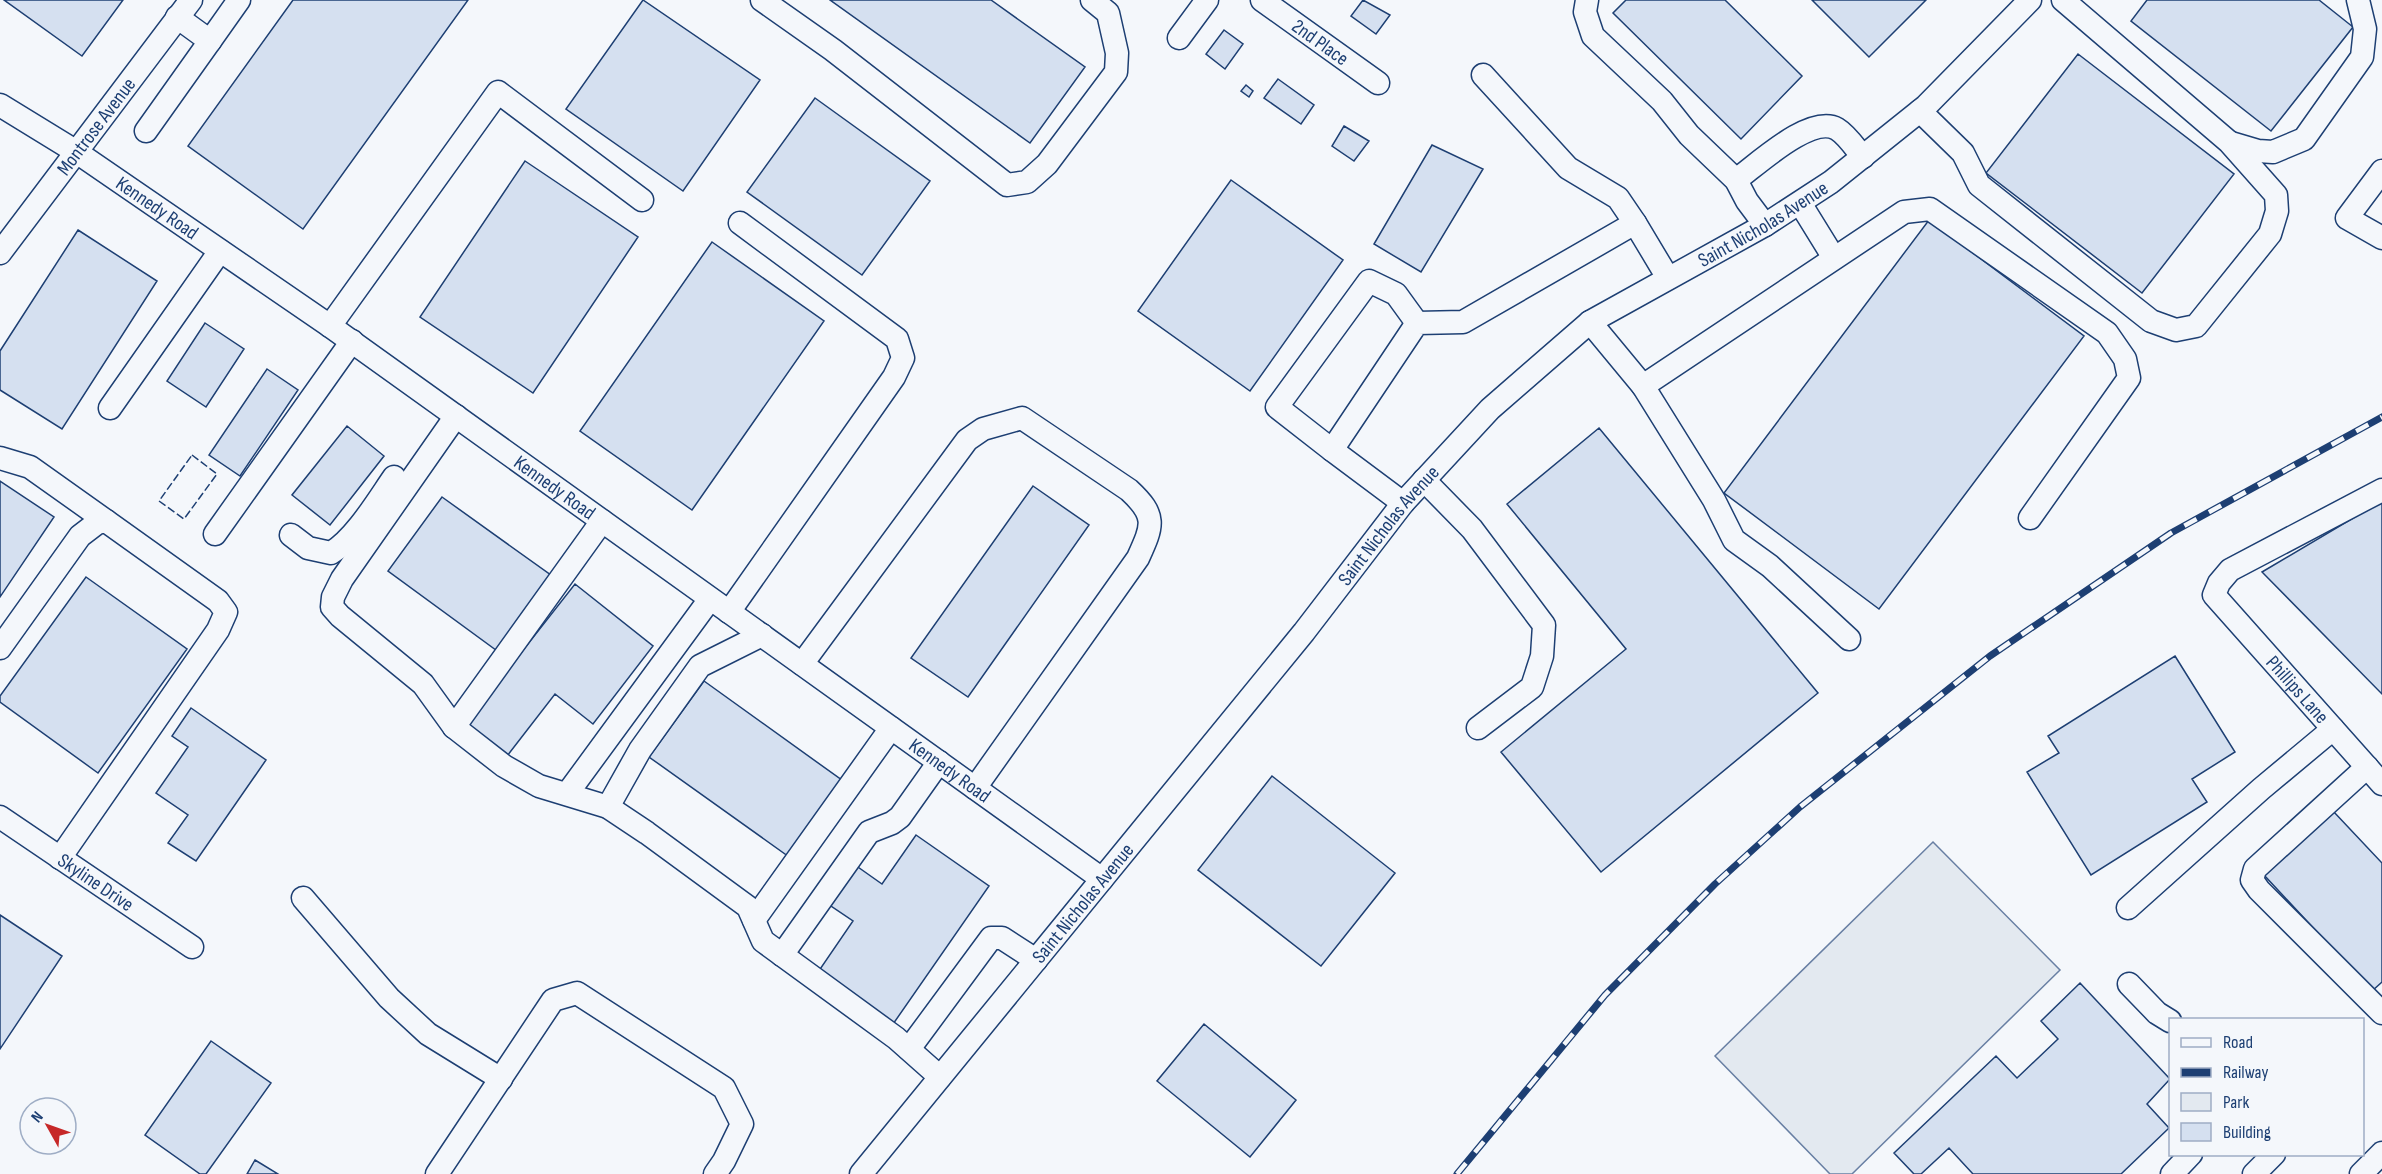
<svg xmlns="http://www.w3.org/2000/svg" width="2382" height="1174" viewBox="0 0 2382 1174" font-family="'Sofia Sans Condensed',sans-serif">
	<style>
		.green { fill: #e3e9f0; stroke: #687fa3; stroke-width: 1.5 }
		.building { fill: #d5e0f0; stroke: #1d3f73; stroke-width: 1.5 }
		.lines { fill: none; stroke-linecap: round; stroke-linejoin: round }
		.minor-casing { stroke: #1d3f73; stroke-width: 25 }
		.minor { stroke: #f4f7fb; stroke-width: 22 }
		.rail-casing { stroke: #1d3f73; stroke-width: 7 }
		.rail { stroke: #f4f7fb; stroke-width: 4.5; stroke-dasharray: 14; stroke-linecap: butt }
		.fence { stroke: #1d3f73; stroke-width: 1.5; stroke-dasharray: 8 3; stroke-linecap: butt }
		.labels { text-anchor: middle; stroke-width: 4.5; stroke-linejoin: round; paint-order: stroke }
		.street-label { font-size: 20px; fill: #1d3f73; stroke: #f4f7fb }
	</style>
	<rect width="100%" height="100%" fill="#f4f7fb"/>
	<path class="green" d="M1933,842L2060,970L1852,1174H1830L1715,1056Z"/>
	<path class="building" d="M4,0H123L82,56Z
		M293,0H468L303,229L188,146Z
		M643,0L760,80L683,191L566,109Z
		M830,0H991L1085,67L1030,143Z
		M1363,0L1390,15L1376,34L1351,16Z
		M1626,0H1725L1802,76L1741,139L1613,13Z
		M1812,0H1926L1869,57Z
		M2147,0H2319L2353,27L2271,131L2131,21Z
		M1224,30L1243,44L1225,69L1206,54Z
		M2078,54L2234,174L2142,293L1986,173Z
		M1278,79L1314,105L1301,124L1264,98Z
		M1246,85L1253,91L1249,97L1241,91Z
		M815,98L930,181L862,275L747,192Z
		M1344,126L1369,141L1354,161L1332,146Z
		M1432,145L1483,169L1421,272L1374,244Z
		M525,161L638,237L533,393L420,317Z
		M1231,180L1343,260L1250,391L1138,311Z
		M1929,220L2084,336L1879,609L1724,493Z
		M78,230L157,281L62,429L0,390V351Z
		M712,242L824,321L692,510L580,431Z
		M205,323L244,349L206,407L167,381Z
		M267,369L298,390L240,476L209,455Z
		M347,426L384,456L330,525L292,495Z
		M1599,428L1818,693L1601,872L1501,752L1626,649L1507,504Z
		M0,481L54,517L0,597Z
		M1033,486L1089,525L968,697L911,658Z
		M442,497L555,578L500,653L388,571Z
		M2382,501V694L2262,572Z
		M86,577L187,649L98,773L0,702V696Z
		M575,584L653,646L593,724L555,694L504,760L462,728Z
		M2175,656L2235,752L2192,779L2207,802L2091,875L2027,772L2059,753L2048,736Z
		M704,681L846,783L792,859L649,757Z
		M191,708L266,760L196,861L168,843L188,815L156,793L188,747L172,736Z
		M1272,776L1395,873L1321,966L1198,870Z
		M2333,811L2382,863V982L2372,991L2264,875Z
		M916,835L989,886L891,1027L816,975L853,921L828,904L855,865L882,884Z
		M0,915L62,956L0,1049Z
		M2080,983L2170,1079L2147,1104L2169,1128L2121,1174H1973L1949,1148L1921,1174H1914L1894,1153L1996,1056L2017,1078L2058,1039L2041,1021Z
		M1204,1024L1296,1100L1250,1157L1157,1081Z
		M211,1041L271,1083L206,1174H200L145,1135Z
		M255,1160L278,1174H247Z"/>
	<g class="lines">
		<g class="minor-casing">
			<g id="minor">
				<path d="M762,0L833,50L1007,185L1027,182L1047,164L1116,72L1117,53L1108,13L1092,0"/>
				<path id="s1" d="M1262,0L1378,83"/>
				<path d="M1587,0L1585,12L1593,36L1662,101L1689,135L1736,180L1747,201L1765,225"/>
				<path d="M177,17L210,41L239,0"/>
				<path d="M1179,38L1207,0"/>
				<path d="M1483,75L1568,168L1618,198L1635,223"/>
				<path id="s2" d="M0,105L75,151L330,326L1102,879"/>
				<path d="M1920,111L1963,153L1979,185L2151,321L2176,330L2196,326L2270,234L2277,211L2276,195L2229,142L2063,0"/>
				<path d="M146,131L210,41"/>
				<path d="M2231,143L2258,151L2273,152L2304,139L2362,57L2365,29L2358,0"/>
				<path d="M2382,171L2347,218L2382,238"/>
				<path d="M1736,180C1758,164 1811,114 1837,129C1847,135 1856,149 1863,157"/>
				<path d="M1800,203L1834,258"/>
				<path id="s3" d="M0,253L191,0"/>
				<path d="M1590,322L1643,386L1714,500L1734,540L1770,566L1849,639"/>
				<path d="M330,326L498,92L642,200"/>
				<path d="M1643,386L1904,212L1930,209L2107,333L2125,359L2129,378L2030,518"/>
				<path d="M110,408L220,251"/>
				<path d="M456,416L342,579L333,597L332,607L340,616L423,684L454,727L504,766L539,786L608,807L647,833L748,907L763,941L896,1038L940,1077"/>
				<path d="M1332,450L1277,407L1369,281L1396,294L1417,323"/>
				<path d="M0,458L30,467L106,521"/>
				<path d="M1424,480L1472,529L1544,625L1542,656L1532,687L1478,728"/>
				<path id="s4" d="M2382,490L2230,570L2219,583L2214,595L2382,784"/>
				<path d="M1403,503L1332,450L1417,323L1463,322L1635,223L1668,278"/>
				<path d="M215,534L352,341"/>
				<path d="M291,535L308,548L331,553C355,539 378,500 394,477"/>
				<path d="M729,612L894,377L903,358L897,339L740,223"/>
				<path d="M0,648L80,536L97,523L106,521L218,601L226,612L218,630L60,858"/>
				<path d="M802,664L967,440L983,429L1022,418L1129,490C1157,516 1153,525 1138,558L975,788"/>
				<path d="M454,727L602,521"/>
				<path d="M2367,767L2255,869L2252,880L2259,890L2382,1013"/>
				<path d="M567,794L710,599"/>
				<path d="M608,807L640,750L700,666L762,635"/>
				<path id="s5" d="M0,817L192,947"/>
				<path d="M303,898L389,998L428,1034L501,1079"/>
				<path d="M2128,908L2261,789L2333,729"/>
				<path d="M754,920L891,728"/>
				<path d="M782,955L869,832L892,823L900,817L939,762"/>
				<path d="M2129,984L2157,1013L2170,1021"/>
				<path d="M909,1049L991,938H1002L1036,960"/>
				<path d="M437,1174L553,1000L577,993L724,1088L742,1124L724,1161L715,1174"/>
				<path id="s6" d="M861,1174L1304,632L1403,503L1490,409L1590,322L1765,225L1831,182L1926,106L2030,0"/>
				<path d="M2172,1174L2191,1154"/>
				<path d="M2254,1174L2274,1154"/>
				<path d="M2361,1174L2382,1153"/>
			</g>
		</g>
		<use href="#minor" class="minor"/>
		<g class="rail-casing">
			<path id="rail" d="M1457,1174L1605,995L1715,884L1800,807L1990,656L2171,533L2382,417"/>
		</g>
		<use href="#rail" class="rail"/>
		<path class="fence" d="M192,455L217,474L184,519L159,501Z"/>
	</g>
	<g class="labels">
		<g class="street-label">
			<text dy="7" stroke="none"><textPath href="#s1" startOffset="72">2nd Place</textPath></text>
			<text dy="7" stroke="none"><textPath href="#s3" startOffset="159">Montrose Avenue</textPath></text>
			<text dy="7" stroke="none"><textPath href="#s2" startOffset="188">Kennedy Road</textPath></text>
			<text dy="7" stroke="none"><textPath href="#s6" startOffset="1322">Saint Nicholas Avenue</textPath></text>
			<text dy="7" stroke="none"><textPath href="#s2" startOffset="674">Kennedy Road</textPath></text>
			<text dy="7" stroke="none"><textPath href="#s6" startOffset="836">Saint Nicholas Avenue</textPath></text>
			<text dy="7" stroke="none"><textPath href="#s4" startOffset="328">Phillips Lane</textPath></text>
			<text dy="7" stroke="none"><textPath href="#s2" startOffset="1160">Kennedy Road</textPath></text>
			<text dy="7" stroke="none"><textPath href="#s5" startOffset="116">Skyline Drive</textPath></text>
			<text dy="7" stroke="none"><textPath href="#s6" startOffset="350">Saint Nicholas Avenue</textPath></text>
		</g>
	</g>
	<rect x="2169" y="1018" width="195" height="138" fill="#f4f7fb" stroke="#9eadc5" stroke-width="1.5"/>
	<rect x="2181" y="1038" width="30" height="9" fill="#f4f7fb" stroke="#9eadc5" stroke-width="1.5"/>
	<text x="2223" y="1048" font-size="18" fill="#1d3f73">Road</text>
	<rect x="2181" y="1068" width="30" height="9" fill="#1d3f73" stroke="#9eadc5" stroke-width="1.5"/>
	<text x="2223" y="1078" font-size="18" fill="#1d3f73">Railway</text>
	<rect x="2181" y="1093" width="30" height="18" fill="#e3e9f0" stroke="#9eadc5" stroke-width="1.5"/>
	<text x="2223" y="1108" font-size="18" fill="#1d3f73">Park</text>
	<rect x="2181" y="1123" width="30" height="18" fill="#d5e0f0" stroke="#9eadc5" stroke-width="1.5"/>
	<text x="2223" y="1138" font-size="18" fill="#1d3f73">Building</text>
	<g transform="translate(48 1126) rotate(310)"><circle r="28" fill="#f4f7fb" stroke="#9eadc5" stroke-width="1.5"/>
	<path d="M0-4.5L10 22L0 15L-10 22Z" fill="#c62828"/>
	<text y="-9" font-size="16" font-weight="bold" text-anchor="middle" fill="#1d3f73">N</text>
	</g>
</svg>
